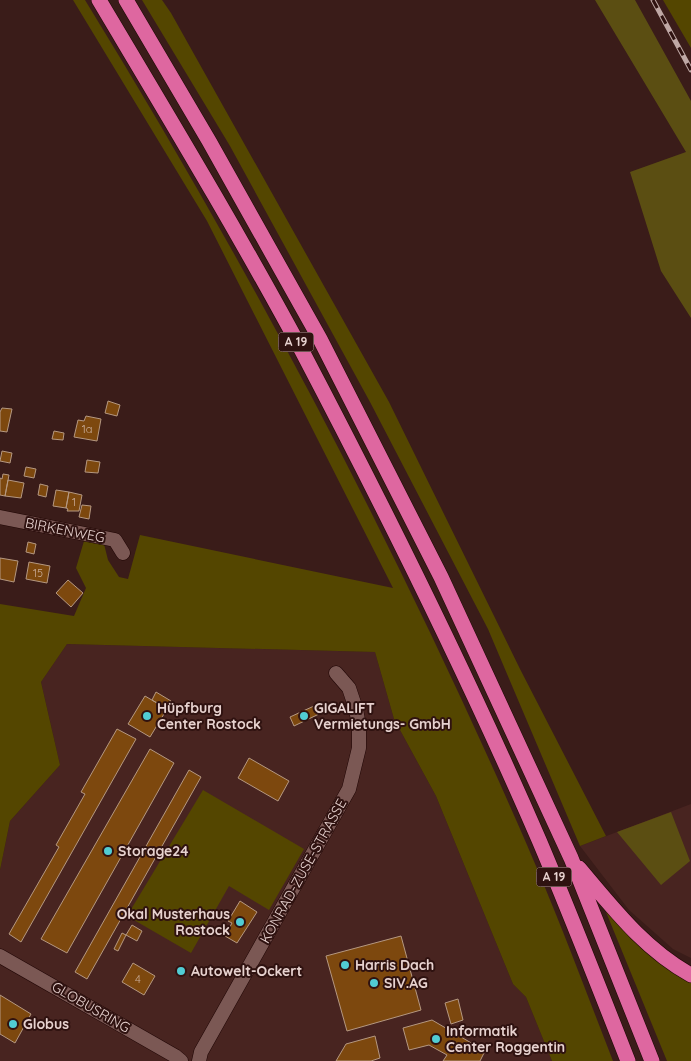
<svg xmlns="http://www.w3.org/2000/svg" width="691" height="1061" viewBox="0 0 691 1061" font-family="Quicksand,sans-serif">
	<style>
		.built { fill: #482420 }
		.green { fill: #544600 }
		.forest { fill: #5b4e12 }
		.building { fill: #7d480e; stroke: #b59881 }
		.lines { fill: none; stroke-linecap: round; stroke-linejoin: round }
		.minor-casing { stroke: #1f0504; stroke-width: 15 }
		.motorway-casing { stroke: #1f0504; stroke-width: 16 }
		.minor { stroke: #7b5854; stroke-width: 14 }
		.motorway { stroke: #de67a0; stroke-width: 15 }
		.rail-casing { stroke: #bfa8a5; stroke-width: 5 }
		.rail { stroke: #2f1210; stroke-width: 3; stroke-dasharray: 9; stroke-linecap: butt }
		.poi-dot { fill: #51ccd3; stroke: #2f1210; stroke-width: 2 }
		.labels { text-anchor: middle; stroke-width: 4; stroke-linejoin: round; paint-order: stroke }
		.number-label { font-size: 11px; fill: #ccb09f }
		.shield { fill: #2f1210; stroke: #b09896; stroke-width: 1 }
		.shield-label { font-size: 12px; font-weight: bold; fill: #e7d2cf }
		.street-label { font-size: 14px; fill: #e7d2cf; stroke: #2f1210 }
		.poi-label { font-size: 14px; font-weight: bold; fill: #e7d2cf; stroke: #2f1210; text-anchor: start }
	</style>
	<rect width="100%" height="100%" fill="#3a1c19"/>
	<path class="built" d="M67,644L375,652L394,719L436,796L513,984L526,997L552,1061H0V870L10,821L60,765L41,682Z
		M691,804V958L673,949L629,910L580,846Z"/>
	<path class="green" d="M73,0H85C252,271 400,553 527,845C558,916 585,989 613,1061H552L526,997L513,984L436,796L394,719L375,652L67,644L41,682L60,765L10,821L0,870V604L74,616L86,588L76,568L84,541L104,544L108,560L119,577L128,579L140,535L393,588L207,221Z
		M142,0H162L171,13L389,402L520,669L606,836L580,846L488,629L370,402L230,146Z
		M663,0H691V48Z
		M203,790L304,849L269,910L229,886L191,953L127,916Z
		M608,911L691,981V1061H667L606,912Z"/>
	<path class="forest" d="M595,0H635L691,101V318L661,271L630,172L686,152Z
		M671,812L690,861L661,885L617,832Z"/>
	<path class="building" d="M108,401L120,405L117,416L105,413Z
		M2,408L12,409L7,432L0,431V412Z
		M86,416L101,419L97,441L74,437L78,420L84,421Z
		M54,431L64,433L63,440L52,439Z
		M2,451L12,453L10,463L0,461Z
		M87,460L100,462L98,473L85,472Z
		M26,467L36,469L34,478L24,476Z
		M3,474L9,475L5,496L0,495V478L2,479Z
		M8,480L24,483L21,498L5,496Z
		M40,484L48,486L46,497L38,495Z
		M56,490L69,492L66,508L53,506Z
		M69,492L82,495L79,511H67L68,509L66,508Z
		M82,505L91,506L89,519L79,517Z
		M28,542L36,544L34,554L26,552Z
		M0,558L18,561L14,582L0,579Z
		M29,562L50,566L47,583L26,579Z
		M68,580L83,593L71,607L56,593Z
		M156,692L171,701L167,709L152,700Z
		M145,696L167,709L150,737L128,724Z
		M314,706L319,714L294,726L290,717Z
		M117,729L136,739L21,942L9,934L59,847L56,845L85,794L81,792Z
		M150,749L174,763L67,953L41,939Z
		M249,758L289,781L278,801L238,778Z
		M189,770L201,777L87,979L75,972Z
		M240,901L257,912L237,943L225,936L232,923L228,921Z
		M132,925L142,931L137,941L126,935Z
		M122,933L126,935L118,951L114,949Z
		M401,936L421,1010L347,1031L326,956Z
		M133,963L155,976L144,995L122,982Z
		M0,995L31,1014L15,1043L0,1034Z
		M458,999L463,1020L451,1024L445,1003Z
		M432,1020L485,1051L480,1061H443L447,1055L429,1045L409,1050L403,1028Z
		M375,1036L380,1058L371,1061H336L346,1044Z"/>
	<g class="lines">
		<g class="minor-casing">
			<path id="minor" d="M0,517L115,540L123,553
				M0,956L175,1056L181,1061
				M199,1061L201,1052L349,789L359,748V726L356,709L349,688L336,673"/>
		</g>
		<g class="motorway-casing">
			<path id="motorway" d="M99,0C168,116 238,232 302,351C386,511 467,674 539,840C570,913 599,987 628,1061
				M126,0L209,141L320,339L441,577L571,858L652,1061
				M579,868C613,908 644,949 691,975"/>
		</g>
		<use href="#minor" class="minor"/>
		<use href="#motorway" class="motorway"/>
		<g class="rail-casing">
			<path id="rail" d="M653,0L691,70"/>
		</g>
		<use href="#rail" class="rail"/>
	</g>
	<g class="poi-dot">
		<circle cx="147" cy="716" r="5"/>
		<circle cx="304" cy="716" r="5"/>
		<circle cx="108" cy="851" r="5"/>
		<circle cx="240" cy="922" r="5"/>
		<circle cx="345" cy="965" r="5"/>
		<circle cx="181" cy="971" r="5"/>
		<circle cx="374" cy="983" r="5"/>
		<circle cx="13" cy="1024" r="5"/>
		<circle cx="436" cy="1039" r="5"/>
	</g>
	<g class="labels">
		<g class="number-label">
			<text x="87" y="433">1a</text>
			<text x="74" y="506">1</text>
			<text x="38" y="577">15</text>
			<text x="138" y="983">4</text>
		</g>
		<g class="shield">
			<rect x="278.5" y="332.5" width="35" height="19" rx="4"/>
			<rect x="536.5" y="867.5" width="35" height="19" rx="4"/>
		</g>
		<g class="shield-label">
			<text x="296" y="346">A 19</text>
			<text x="554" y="881">A 19</text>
		</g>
		<g class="street-label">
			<text transform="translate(65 530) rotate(11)" y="5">BIRKENWEG</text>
			<text transform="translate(303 871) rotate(-61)" y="5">KONRAD-ZUSE-STRASSE</text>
			<text transform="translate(91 1007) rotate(30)" y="5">GLOBUSRING</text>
		</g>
		<g class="poi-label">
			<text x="157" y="713">Hüpfburg<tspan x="157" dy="16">Center Rostock</tspan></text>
			<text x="314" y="713">GIGALIFT<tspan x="314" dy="16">Vermietungs- GmbH</tspan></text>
			<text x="118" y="856">Storage24</text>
			<text x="230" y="919" text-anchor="end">Okal Musterhaus<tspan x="230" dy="16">Rostock</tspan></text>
			<text x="355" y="970">Harris Dach</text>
			<text x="191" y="976">Autowelt-Ockert</text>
			<text x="384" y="988">SIV.AG</text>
			<text x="23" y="1029">Globus</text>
			<text x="446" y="1036">Informatik<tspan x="446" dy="16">Center Roggentin</tspan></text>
		</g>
	</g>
</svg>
